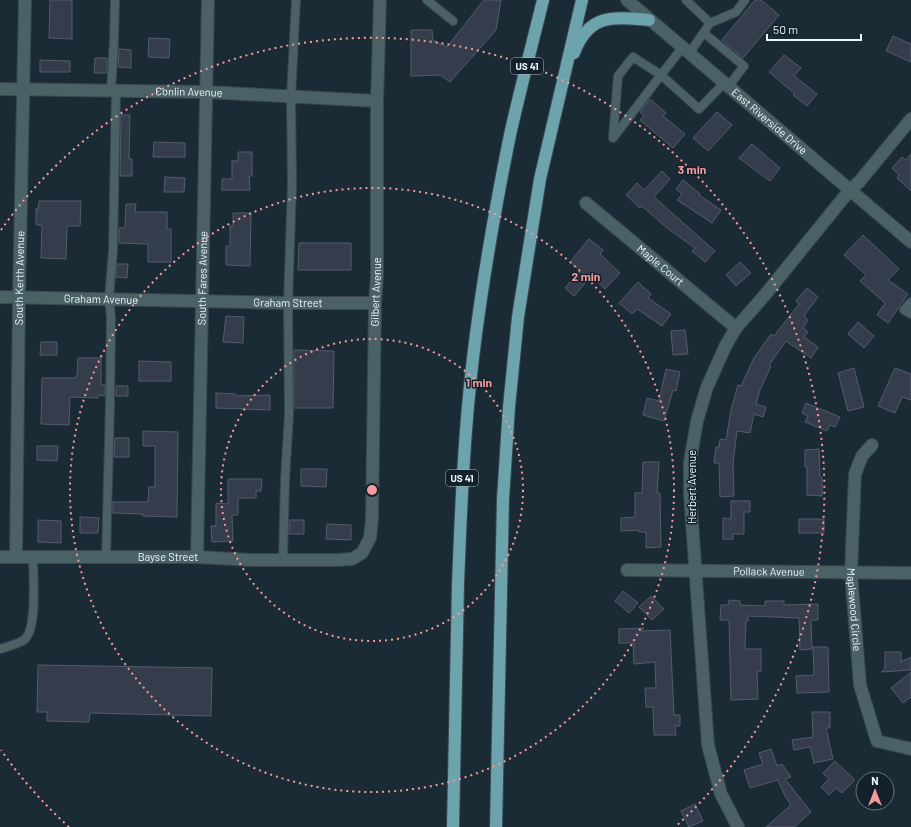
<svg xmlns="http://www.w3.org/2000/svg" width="911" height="827" viewBox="0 0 911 827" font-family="Barlow,sans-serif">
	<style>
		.building { fill: #353c4c; stroke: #545c6c }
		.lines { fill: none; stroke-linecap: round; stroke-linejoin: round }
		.service-casing { stroke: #384751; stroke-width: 10 }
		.minor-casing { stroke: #384751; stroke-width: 14 }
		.tertiary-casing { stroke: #384751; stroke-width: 14 }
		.trunk-casing { stroke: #384751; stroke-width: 14 }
		.service { stroke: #4a6165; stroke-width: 8 }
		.minor { stroke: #4a6165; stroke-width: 12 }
		.tertiary { stroke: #4a6165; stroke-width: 12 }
		.trunk { stroke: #6ca3ac; stroke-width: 12 }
		.ring { fill: none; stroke: #f59b9e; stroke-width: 2; stroke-dasharray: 2 4 }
		.labels { text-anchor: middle; stroke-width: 3; stroke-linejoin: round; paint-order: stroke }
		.shield { fill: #12212b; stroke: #abb6be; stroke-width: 1 }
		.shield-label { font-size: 10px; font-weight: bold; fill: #ecf6fd }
		.street-label { font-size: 11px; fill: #ecf6fd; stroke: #12212b }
		.centre { fill: #f59b9e; stroke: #12212b; stroke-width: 2 }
		.ring-label { font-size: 12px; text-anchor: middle; font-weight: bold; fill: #f59b9e; stroke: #12212b; stroke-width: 3; stroke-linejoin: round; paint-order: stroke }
	</style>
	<rect width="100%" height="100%" fill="#1b2b35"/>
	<path class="building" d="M50,0H72V39L49,38Z
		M484,0H501L496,30L450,82L440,75L411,76V30H432L433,40L447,47Z
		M755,0H761L779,15L743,58L722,40Z
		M893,36L911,44V62L886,51Z
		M149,38L170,39L169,58L148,57Z
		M119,49L131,50V68L118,67Z
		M784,55L801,68L794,76L817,94L807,106L793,95L795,94L769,72Z
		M95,58H107V73H94Z
		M40,60L70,61V72H40Z
		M650,99L666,113L663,116L685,134L673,148L640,120L644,116L640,112Z
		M717,112L732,125L708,151L693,138Z
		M121,115H130L129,159H132V176H120Z
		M154,142L185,143V157H153Z
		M752,144L780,168L770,181L739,158Z
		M238,152H252V176H249L250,190H222V179H232V161H238Z
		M911,154V191L897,178L899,175L892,168L902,157L906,160Z
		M662,171L670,179L654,197L715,251L705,262L692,251L695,248L667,228L642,206L640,208L626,195L637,183L644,190Z
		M165,177L185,178L184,192H164Z
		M683,180L700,194L699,195L721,210L712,223L677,200L682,194L676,189Z
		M39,201H81L80,226H67L66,259L41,258L42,225H36V208L38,209Z
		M126,204H136L135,212H167V229H171V262H148V244L119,243V228H125Z
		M233,213H251L250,266L226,265V246H230V226H233Z
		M863,235L899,269L888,280L908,294L888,323L877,315L885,303L860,281L866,275L844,255Z
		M589,239L603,250L600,254L620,273L605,289L591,276L574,296L565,288L580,270L570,262Z
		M299,243H351V270H298Z
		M740,262L751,273L736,286L726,275Z
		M117,264H128L127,278L116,277Z
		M638,282L651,294L648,298L671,314L662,326L637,309L632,314L619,303Z
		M807,288L818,297L804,316L808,320L803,328L808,332L804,337L818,347L811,358L786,341L769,365L771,366L760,390L756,404L766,407L763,417L754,414L750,433L737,431L733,463L734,496L720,497L719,463H714L716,447H719L720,439L726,440L731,410L738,385L741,386L754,358L771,334L774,336L799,304L796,301Z
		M226,316L244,317L243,343L223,342Z
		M858,322L874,336L864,348L848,334Z
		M685,330L688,354L673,355L671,331Z
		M41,342H57V355H40Z
		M294,350L334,351L333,408H294Z
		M78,358H101V385H105V396L98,395V398L70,397L69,425L41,424L42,378H76V376H77Z
		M139,361L171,362V381H139Z
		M854,368L864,407L848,411L838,373Z
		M895,368L911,374V400L902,397L895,413L878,406Z
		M666,369L680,372L676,391L673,390L664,421L643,415L647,398L659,401Z
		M116,386H128V396H116Z
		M216,393L235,394V396L270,395V410L216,408Z
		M806,403L840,417L835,427L830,425L827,431L805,422L808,416L802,413Z
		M143,431L178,432L177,517L143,516V514L113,513V502H148L149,487H155V446H143Z
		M115,438H129V457H114Z
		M37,446H58L57,461L37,460Z
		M819,449L820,477H822V496L807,495V467H805V450Z
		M643,462H659L657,493H660L661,547L646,548V532H639V530L621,531V518L635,517V493H642Z
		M301,469H327L326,487L301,486Z
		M228,479H262L261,491H256V498H238V515H232L233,541L212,542L211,526H216V503L228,504Z
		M731,501H750V512H744V534H733V539H723V518L731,519Z
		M80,517L99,518L98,533H80Z
		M799,519H824V533H799Z
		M38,520L61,521V543L38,542Z
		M290,520H304V534H289Z
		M327,524L351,525V540L326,539Z
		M623,591L638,603L629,613L615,601Z
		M651,596L664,609L652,620L639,607Z
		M729,600L740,601V605L765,606V601H784V605L818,604V620H811L812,649L800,650L799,618L748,616V621H746L745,649H761V671H757L758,699L731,700L729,620H720L721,605H728Z
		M644,628L641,631L670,630L674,715H680V726H675L676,735H654L653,707H646L645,688H656L655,662L634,664L633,643H619V629Z
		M813,647H828L829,692L797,693L796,676L814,675Z
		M885,652H901V662L911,657V670L881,672L885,669Z
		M38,665L212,668L211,716L90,713L89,722L47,721V712H37Z
		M911,672V697L903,703L891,688Z
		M812,712H830V728H826L833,759L814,763L810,747L794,750L792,740L813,737Z
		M771,749L777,766L782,764L791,777L785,779L811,812L794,827H766L791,805L785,796L778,780L750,788L744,770L763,764L759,753Z
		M835,761L855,780L842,793L836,788L829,795L821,787L829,779L823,773Z
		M695,804L703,821L689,827L681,811Z"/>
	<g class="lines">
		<g class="service-casing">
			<path id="service" d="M427,0L453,21
				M686,0L710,23L689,54
				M710,23L736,12L745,0
				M704,33L744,66L728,87
				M682,48L661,75L699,109L724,83
				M633,57L661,75L613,138L618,76Z
				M111,91L114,40L115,0
				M911,302L904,310L911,314
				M106,557L110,404L111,318L109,299L113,251L116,91
				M283,560L285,479L289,415L288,303L292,184L291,97L296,0
				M1,649C8,646 18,644 24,640C38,630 33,573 33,557"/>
		</g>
		<g class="minor-casing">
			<g id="minor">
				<path id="s1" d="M0,89L206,92L377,101"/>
				<path id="s2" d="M586,203L736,328"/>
				<path id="s3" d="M0,297L288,303H375"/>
				<path id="s4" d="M872,445L862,456L855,474L851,573L860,685L877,741L911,749"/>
				<path id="s5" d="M0,557H197L251,560H336L352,559L362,553L370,538L372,519L375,303L377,275V101L380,0"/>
				<path id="s6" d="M16,557L19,298L25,0"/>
				<path id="s7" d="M197,557L208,0"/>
				<path id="s8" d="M627,570L911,573"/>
				<path d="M738,827L721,794L708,745L690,495V462L697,421L707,387L726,345L736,328L764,296L849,191L859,182L911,119"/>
			</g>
		</g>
		<g class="tertiary-casing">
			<g id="tertiary">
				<path id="s9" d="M627,0L911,242"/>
			</g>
		</g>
		<g class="trunk-casing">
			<path id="trunk" d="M574,53C589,13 613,17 649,20
				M453,827C455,746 456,665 458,584C461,508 464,433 473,358C482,283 495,209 510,135C520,90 532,45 543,0
				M496,827L503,499L509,407L518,317L540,179L582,0"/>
		</g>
		<use href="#service" class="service"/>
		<use href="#minor" class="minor"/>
		<use href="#tertiary" class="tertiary"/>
		<use href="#trunk" class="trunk"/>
	</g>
	<g class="ring">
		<circle cx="372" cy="490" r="151"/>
		<circle cx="372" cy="490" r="302"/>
		<path d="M69 827A453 453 0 0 1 1 750M1 230A453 453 0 1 1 675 827"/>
	</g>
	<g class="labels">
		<g class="shield">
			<rect x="511" y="58" width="32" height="16" rx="3"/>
			<rect x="446" y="470" width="32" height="16" rx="3"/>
		</g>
		<g class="shield-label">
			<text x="527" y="70">US 41</text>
			<text x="462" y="482">US 41</text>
		</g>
		<g class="street-label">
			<text dy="4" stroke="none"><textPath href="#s1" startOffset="189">Conlin Avenue</textPath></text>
			<text dy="4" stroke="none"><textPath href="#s9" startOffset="187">East Riverside Drive</textPath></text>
			<text dy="4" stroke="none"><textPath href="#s2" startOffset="97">Maple Court</textPath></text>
			<text dy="4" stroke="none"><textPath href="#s6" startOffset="279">South Kerth Avenue</textPath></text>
			<text dy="4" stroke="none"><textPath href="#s7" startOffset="279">South Fares Avenue</textPath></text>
			<text dy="4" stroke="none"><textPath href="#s5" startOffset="627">Gilbert Avenue</textPath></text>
			<text dy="4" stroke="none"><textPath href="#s3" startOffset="101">Graham Avenue</textPath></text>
			<text dy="4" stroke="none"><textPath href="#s3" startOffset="288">Graham Street</textPath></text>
			<text transform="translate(692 487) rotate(-90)" y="4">Herbert Avenue</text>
			<text dy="4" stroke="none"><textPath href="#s5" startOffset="168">Bayse Street</textPath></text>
			<text dy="4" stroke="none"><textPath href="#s8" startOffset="142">Pollack Avenue</textPath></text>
			<text dy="4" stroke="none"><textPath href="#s4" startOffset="170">Maplewood Circle</textPath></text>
		</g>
	</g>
	<circle cx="372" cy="490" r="6" class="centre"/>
	<g class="ring-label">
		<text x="692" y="174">3 min</text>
		<text x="586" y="281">2 min</text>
		<text x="479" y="387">1 min</text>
	</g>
	<g transform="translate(875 791)"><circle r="19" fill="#12212b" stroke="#69767f"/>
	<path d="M0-3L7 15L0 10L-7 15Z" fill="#f59b9e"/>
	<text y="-6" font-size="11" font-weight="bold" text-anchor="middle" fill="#ecf6fd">N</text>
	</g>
	<path d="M767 34v6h94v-6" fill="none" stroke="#ecf6fd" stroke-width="2"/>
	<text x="773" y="34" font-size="12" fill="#ecf6fd" stroke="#12212b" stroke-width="3" paint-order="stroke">50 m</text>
</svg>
